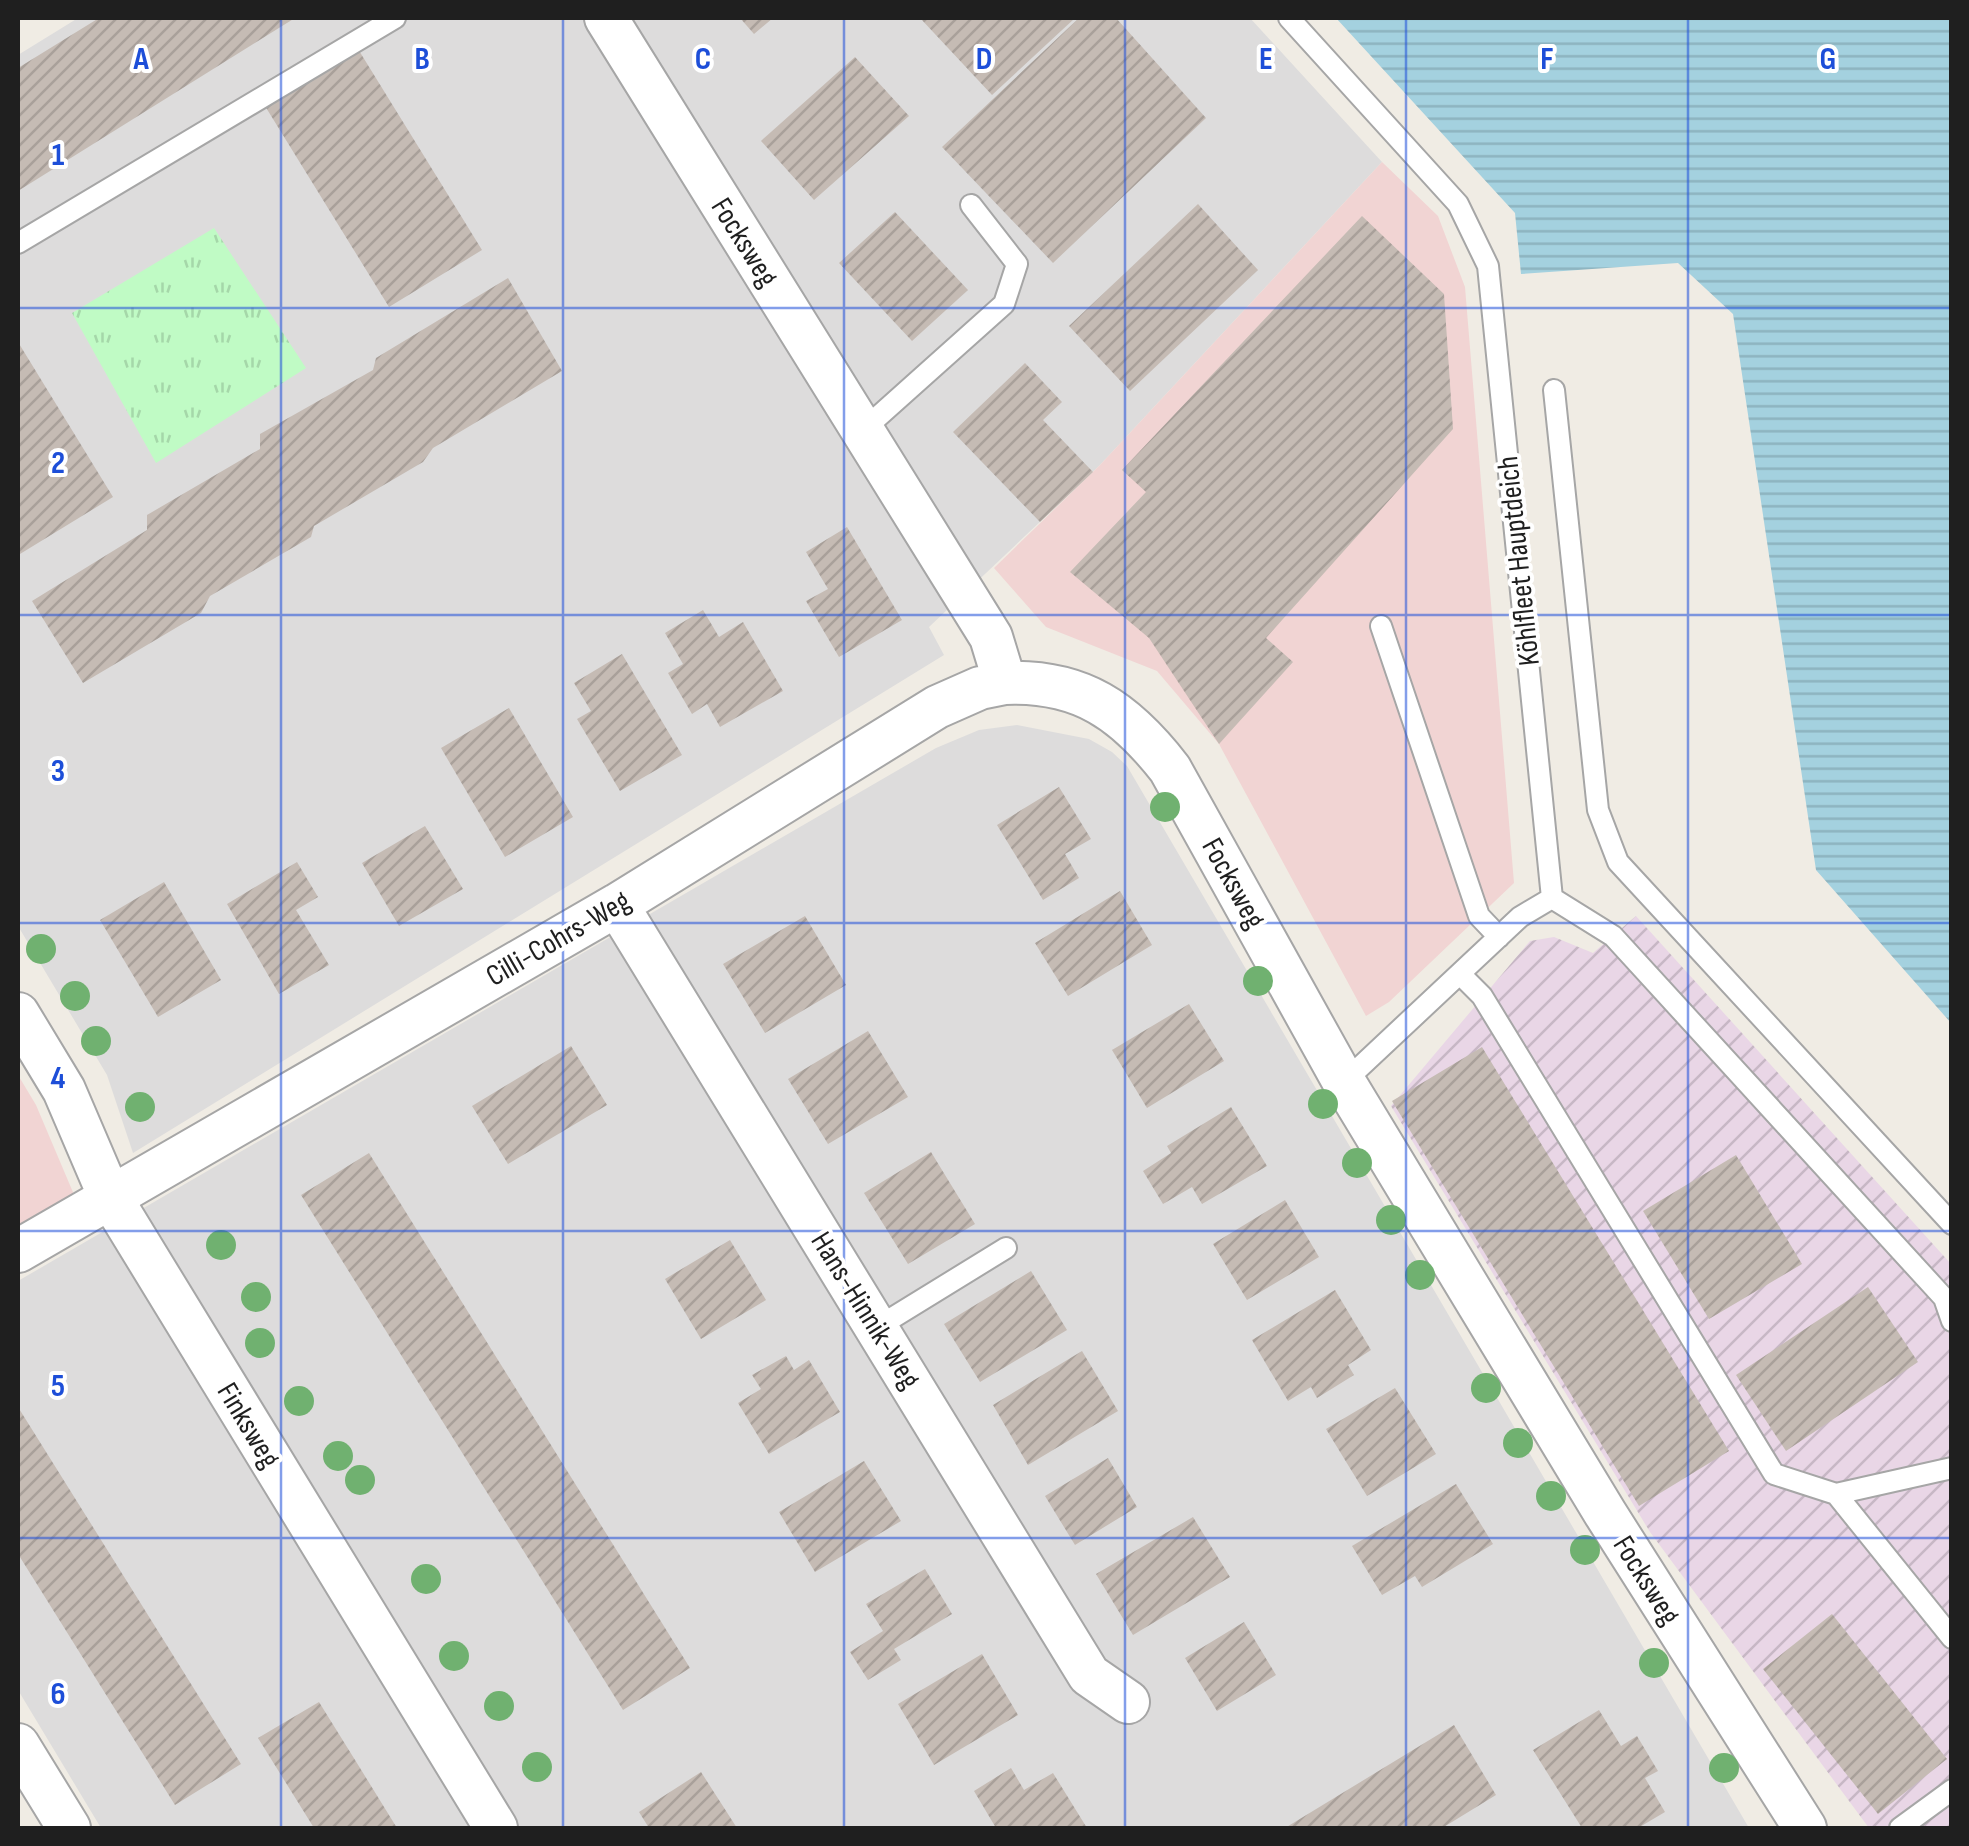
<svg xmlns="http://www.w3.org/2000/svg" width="1969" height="1846" viewBox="0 0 1969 1846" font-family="'Sofia Sans Condensed',sans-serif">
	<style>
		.residential { fill: #dddcdc }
		.commercial { fill: #f1d4d3 }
		.industrial { fill: url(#industrial-furrows) }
		.park { fill: url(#park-tufts) }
		.water { fill: url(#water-rules) }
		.building { fill: url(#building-hatch) }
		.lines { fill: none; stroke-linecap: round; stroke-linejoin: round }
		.lane-casing { stroke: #a6a6a6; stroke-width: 24 }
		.street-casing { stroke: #a6a6a6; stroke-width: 46 }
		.lane { stroke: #fff; stroke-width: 20 }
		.street { stroke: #fff; stroke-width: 42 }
		.tree { fill: #70b170 }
		.grid { fill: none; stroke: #1d4ed8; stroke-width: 2.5; stroke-opacity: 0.55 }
		.labels { text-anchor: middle; stroke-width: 8; stroke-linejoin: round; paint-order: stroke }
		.street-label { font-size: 30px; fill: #1f1f1f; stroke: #fff }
		.grid-label { font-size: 32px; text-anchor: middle; font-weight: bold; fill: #1d4ed8; stroke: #fff; stroke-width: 8; stroke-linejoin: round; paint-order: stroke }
	</style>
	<defs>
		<pattern id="industrial-furrows" width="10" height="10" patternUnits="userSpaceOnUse" patternTransform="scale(2.5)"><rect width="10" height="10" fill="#e9d6e6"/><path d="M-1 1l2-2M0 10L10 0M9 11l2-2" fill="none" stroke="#c7b7c5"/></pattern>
		<pattern id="park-tufts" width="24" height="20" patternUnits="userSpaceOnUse" patternTransform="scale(2.5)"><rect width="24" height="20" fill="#c0fbc5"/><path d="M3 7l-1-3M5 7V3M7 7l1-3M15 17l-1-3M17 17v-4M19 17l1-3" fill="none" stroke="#a5d7a9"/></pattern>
		<pattern id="water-rules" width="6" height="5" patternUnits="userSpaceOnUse" patternTransform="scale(2.5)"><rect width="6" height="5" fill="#a4d1df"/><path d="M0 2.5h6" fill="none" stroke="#8db3bf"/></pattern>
		<pattern id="building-hatch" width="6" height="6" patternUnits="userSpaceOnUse" patternTransform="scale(2.5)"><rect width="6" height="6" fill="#c5bbb4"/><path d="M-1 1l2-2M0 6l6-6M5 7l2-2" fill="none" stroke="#a9a09a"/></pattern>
	</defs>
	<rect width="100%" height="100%" fill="#f0ece4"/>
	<path class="residential" d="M78,18H1250L1382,162L1100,465L929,627L944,655L133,1153L107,1075L18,926V55Z
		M1017,725L1089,739L1112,752L1127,766L1749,1828H101L18,1690V1281L936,748L979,730Z"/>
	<path class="commercial" d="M1382,162L1438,216L1465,287L1514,883L1389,1002L1366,1016L1219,744L1157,671L1046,627L994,568L1100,465Z
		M18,1075L36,1105L75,1197L18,1234Z"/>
	<path class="industrial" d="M1636,916L1951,1264V1828H1869L1650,1532L1391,1106L1530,941L1554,937L1593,953Z"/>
	<path class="park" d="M214,228L306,368L156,463L72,313Z"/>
	<path class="water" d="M1336,18H1951V1023L1816,870L1733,314L1678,263L1521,274L1515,213Z"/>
	<path class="building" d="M99,18H295L18,191V68Z
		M740,18H773L754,34Z
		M920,18H1075L992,95Z
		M1079,18H1116L1206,118L1053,263L942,147Z
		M358,49L482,250L389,307L265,106Z
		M855,57L909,116L814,200L761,141Z
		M1198,204L1258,270L1130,391L1069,326Z
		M895,212L968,290L912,341L839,263Z
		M1362,216L1444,294L1453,429L1266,638L1293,662L1219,744L1149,638L1070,572L1146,492L1122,470Z
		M508,278L562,371L433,448L423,462L314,526L311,537L210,596L201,613L83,683L32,601L147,530V515L260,449V434L373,370L376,358Z
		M18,342L113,497L20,554L18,550Z
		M1025,363L1062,402L1043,420L1093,472L1040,522L953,432Z
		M847,527L902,620L839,657L806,601L828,589L806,552Z
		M703,610L719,637L743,622L783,691L720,727L707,704L692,714L668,673L683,664L665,633Z
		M622,654L682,755L620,791L577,719L591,711L574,683Z
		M509,708L573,817L505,857L441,748Z
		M1059,787L1091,839L1065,854L1079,878L1043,900L997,825Z
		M425,826L463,889L399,926L362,863Z
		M297,862L318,897L296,910L329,965L279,994L227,904Z
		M164,882L221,980L158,1017L100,920Z
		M1120,891L1152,945L1068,996L1035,943Z
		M805,916L846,985L765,1033L723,964Z
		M1189,1004L1224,1061L1147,1108L1112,1050Z
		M868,1031L908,1097L828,1144L788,1079Z
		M571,1046L607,1105L508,1164L472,1106Z
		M1482,1047L1729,1451L1639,1506L1392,1101Z
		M1231,1107L1267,1166L1202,1204L1192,1187L1163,1204L1143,1171L1171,1153L1167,1146Z
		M931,1152L975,1224L908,1264L864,1193Z
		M369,1153L690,1668L623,1710L301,1195Z
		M1736,1155L1802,1264L1709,1319L1643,1211Z
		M1285,1200L1319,1257L1247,1300L1213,1244Z
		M730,1240L766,1300L701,1339L665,1279Z
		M1031,1271L1067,1330L980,1382L944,1324Z
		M1868,1287L1918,1362L1786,1451L1736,1375Z
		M1335,1290L1371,1350L1348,1365L1354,1375L1317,1398L1311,1387L1288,1401L1252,1340Z
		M1082,1351L1118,1411L1028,1465L993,1405Z
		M786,1356L794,1370L809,1360L840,1412L769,1454L738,1403L761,1389L752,1375Z
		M1395,1388L1436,1454L1367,1496L1326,1429Z
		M18,1407L241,1764L175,1805L18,1554Z
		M1108,1458L1137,1507L1075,1545L1045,1496Z
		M864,1461L901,1521L815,1572L779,1512Z
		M1456,1484L1493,1544L1422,1587L1415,1576L1382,1595L1352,1546Z
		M1193,1517L1230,1577L1133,1635L1096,1574Z
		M925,1569L952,1614L894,1649L901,1660L868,1680L850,1652L883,1631L866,1604Z
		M1832,1614L1947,1759L1878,1814L1763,1669Z
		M1244,1622L1276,1675L1217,1711L1185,1658Z
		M982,1654L1018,1715L934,1765L898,1704Z
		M319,1702L360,1768L397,1828H314L258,1738Z
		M1599,1710L1621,1746L1637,1736L1658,1771L1645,1778L1665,1812L1638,1828H1582L1533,1750Z
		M1454,1725L1496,1795L1452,1822L1442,1828H1285Z
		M1011,1768L1024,1790L1053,1773L1087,1828H996L974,1791Z
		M701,1772L737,1828H649L639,1812Z"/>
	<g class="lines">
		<g class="lane-casing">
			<path id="lane" d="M1289,18L1458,204L1488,266L1552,898
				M18,243L395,18
				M1554,390L1598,810L1618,862L1952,1224
				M862,431L1004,304L1017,264L971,205
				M1381,626L1479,916L1499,937
				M1552,898L1613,936L1944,1298L1952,1321
				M1460,974L1482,996L1774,1474L1836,1494L1952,1638
				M1344,1082L1520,917L1552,898
				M876,1328L1006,1248
				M1836,1494L1952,1468
				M1900,1828L1952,1790"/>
		</g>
		<g class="street-casing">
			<path id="street" d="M606,18L991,637L1005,683C1081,680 1125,711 1170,769L1344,1082L1605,1513L1805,1828
				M617,905L1089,1675L1128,1702
				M18,1014L64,1090L109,1195L496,1828
				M18,1251L617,905L937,707L980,688L1005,683
				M18,1745L69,1828"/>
		</g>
		<use href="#lane" class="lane"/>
		<use href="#street" class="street"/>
	</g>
	<g class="tree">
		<circle cx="1165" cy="807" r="15"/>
		<circle cx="41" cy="949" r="15"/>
		<circle cx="1258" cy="981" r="15"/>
		<circle cx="75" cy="996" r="15"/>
		<circle cx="96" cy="1041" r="15"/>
		<circle cx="1323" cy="1104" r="15"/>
		<circle cx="140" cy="1107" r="15"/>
		<circle cx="1357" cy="1163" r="15"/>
		<circle cx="1391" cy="1220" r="15"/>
		<circle cx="221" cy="1245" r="15"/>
		<circle cx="1420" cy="1275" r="15"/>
		<circle cx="256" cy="1297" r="15"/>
		<circle cx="260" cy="1343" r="15"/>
		<circle cx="1486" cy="1388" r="15"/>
		<circle cx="299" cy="1401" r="15"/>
		<circle cx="1518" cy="1443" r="15"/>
		<circle cx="338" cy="1456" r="15"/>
		<circle cx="360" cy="1480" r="15"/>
		<circle cx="1551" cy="1496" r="15"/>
		<circle cx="1585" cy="1550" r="15"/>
		<circle cx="426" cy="1579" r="15"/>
		<circle cx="454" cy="1656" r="15"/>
		<circle cx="1654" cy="1663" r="15"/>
		<circle cx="499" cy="1706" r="15"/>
		<circle cx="537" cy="1767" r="15"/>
		<circle cx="1724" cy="1768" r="15"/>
	</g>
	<path class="grid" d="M281,18V1828M563,18V1828M844,18V1828M1125,18V1828M1406,18V1828M1688,18V1828M18,308H1952M18,615H1952M18,923H1952M18,1231H1952M18,1538H1952"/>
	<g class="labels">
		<g class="street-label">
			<text transform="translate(745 242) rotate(58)" y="10">Focksweg</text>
			<text transform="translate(1518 561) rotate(-96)" y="10">Köhlfleet Hauptdeich</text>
			<text transform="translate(1234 883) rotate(61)" y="10">Focksweg</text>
			<text transform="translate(558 938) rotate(-30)" y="10">Cilli-Cohrs-Weg</text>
			<text transform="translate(866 1310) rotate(58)" y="10">Hans-Hinnik-Weg</text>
			<text transform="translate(249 1425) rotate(59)" y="10">Finksweg</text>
			<text transform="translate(1647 1580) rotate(58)" y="10">Focksweg</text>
		</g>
	</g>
	<g class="grid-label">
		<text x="141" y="69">A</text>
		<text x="422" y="69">B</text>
		<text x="703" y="69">C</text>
		<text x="984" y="69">D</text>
		<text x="1266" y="69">E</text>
		<text x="1547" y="69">F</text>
		<text x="1828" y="69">G</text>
		<text x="58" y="165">1</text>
		<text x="58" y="473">2</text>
		<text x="58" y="781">3</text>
		<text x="58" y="1088">4</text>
		<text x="58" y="1396">5</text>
		<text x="58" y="1704">6</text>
	</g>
	<rect width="1969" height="1846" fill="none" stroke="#1f1f1f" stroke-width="40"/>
</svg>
